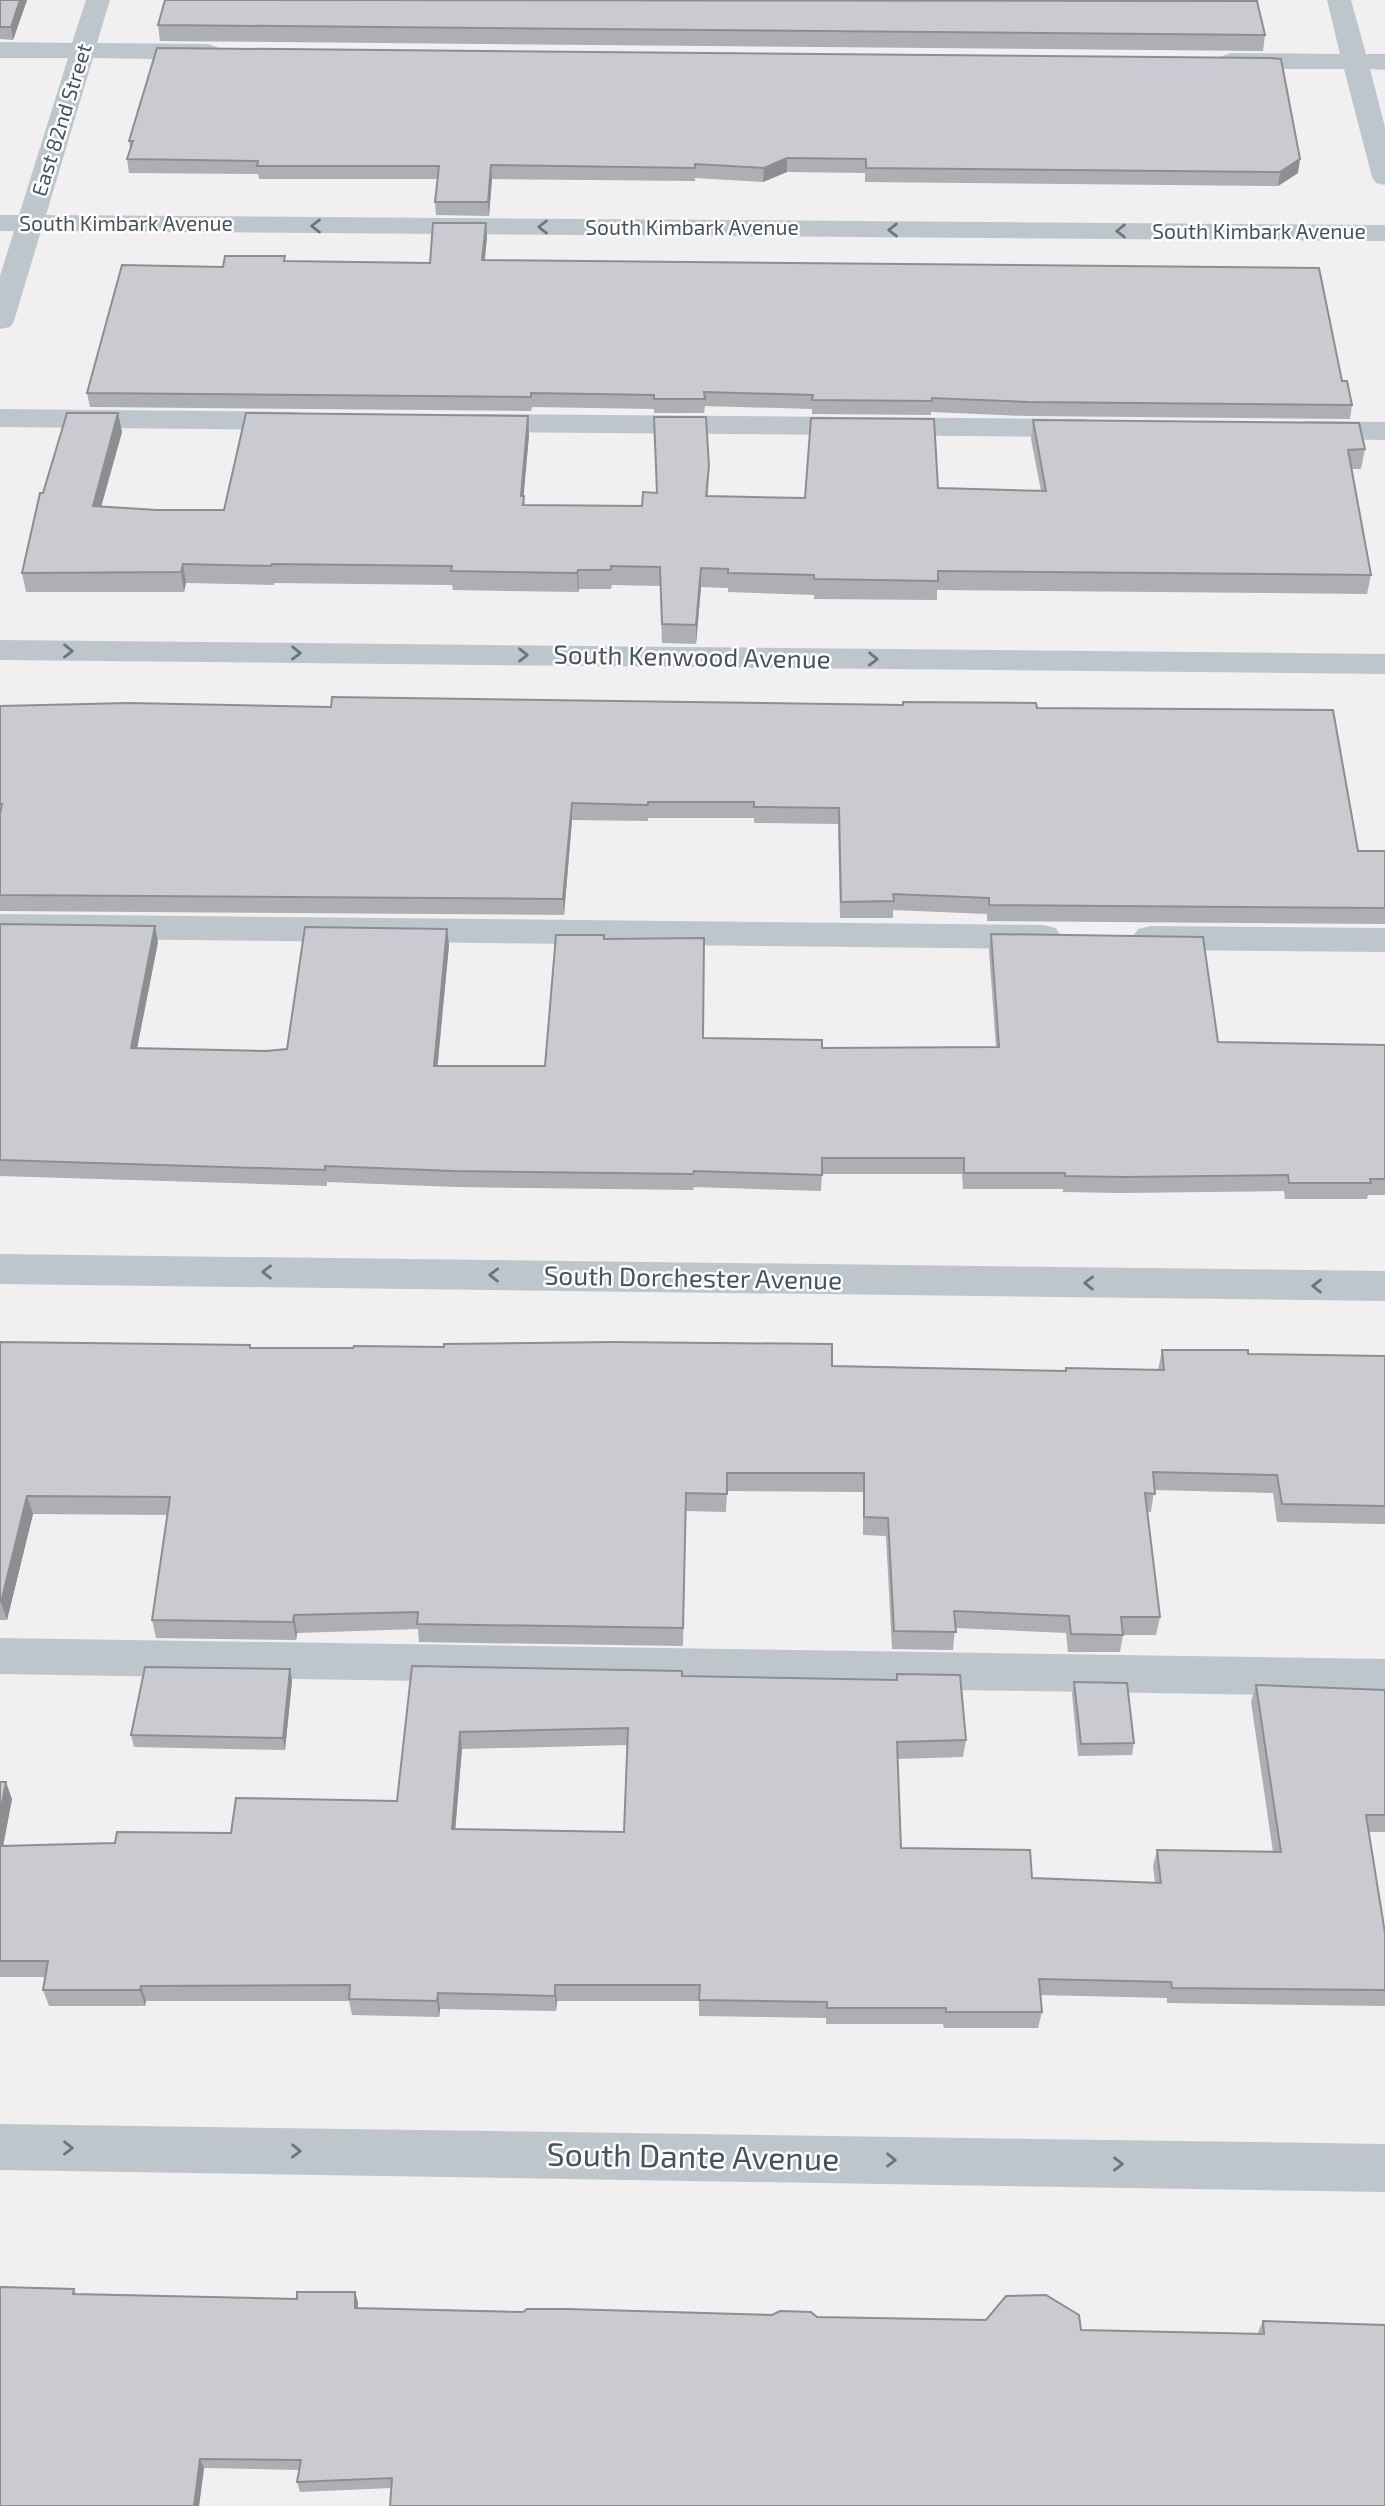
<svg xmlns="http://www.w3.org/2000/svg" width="1385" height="2506" viewBox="0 0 1385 2506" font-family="'Exo 2',sans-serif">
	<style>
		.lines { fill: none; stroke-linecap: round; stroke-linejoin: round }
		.minor { fill: #bec6cd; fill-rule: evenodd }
		.wall { fill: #adafb4; fill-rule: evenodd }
		.shaded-wall { fill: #8d8e92 }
		.building { fill: #c9cbd1; stroke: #8d8e92; stroke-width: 2; fill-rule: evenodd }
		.oneway { stroke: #6b757d }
		.labels { text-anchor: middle; stroke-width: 5; stroke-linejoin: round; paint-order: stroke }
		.far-street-label { font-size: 21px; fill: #48525b; stroke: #fff }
		.street-label { font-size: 26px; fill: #48525b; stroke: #fff }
		.near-street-label { font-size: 32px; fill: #48525b; stroke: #fff }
	</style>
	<rect width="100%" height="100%" fill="#f1efef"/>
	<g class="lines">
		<path class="minor" d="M86,0H110L97,43L208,44L217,47L221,52L217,57L208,60L93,58L46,215L1385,225V241L41,231L14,321L10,327L0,329V276L14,231H0V215H19L68,58H0V42L72,43Z
			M1327,0H1351L1366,54H1385V70L1370,69L1385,127V185L1376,183L1372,177L1344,69H1231L1222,66L1218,61L1222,56L1231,53L1340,54Z
			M0,409L294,412L304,415L309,421L304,427L294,430L0,427Z
			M477,414L1085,419L1095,422L1100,428L1095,434L1085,437L477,432L467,429L462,423L467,417Z
			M1307,421L1385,422V440L1307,439L1297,436L1292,430L1297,424Z
			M0,640L1385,654V674L0,660Z
			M0,914L1044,925L1056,928L1061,937L1056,946L1044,949L0,938Z
			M1150,926L1385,928V952L1150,950L1138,947L1132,938L1138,929Z
			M0,1254L1385,1271V1301L0,1284Z
			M0,1638L1385,1659V1697L0,1674Z
			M0,2124L1385,2144V2192L0,2170Z"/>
	</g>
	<path class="wall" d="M0,0H27L13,40L0,39Z
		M158,25L1265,35L1263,51L160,41Z
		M157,48L1298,173L1278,186L865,182V173L787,172L763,182L695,178V181L492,179L489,216L436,215L435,202L438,179H259L258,174L129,173L127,159L130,149L129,141Z
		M487,237L485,260L1342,381L1352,405L1350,419L1027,416L931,412V415L812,414V409L705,406L704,413H654V409L532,407L531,411L90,407L87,393L223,267L285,256V261L430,263Z
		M118,413L122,432L101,507L157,510H224L528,416L529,435L523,496L525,505L642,506L657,493L709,466L708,496L805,498L938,488L1041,491L1031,439L1033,420L1365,449L1361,469H1352L1371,575L1367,594L937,590V600L814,599V595L728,592V588L701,587L696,644L662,643L660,586L612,585L611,589H579L578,592L453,590L452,585L274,583V585L186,583L184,592H26L22,573L43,493Z
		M0,706L1037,708L1358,851H1385V924L987,921V914L893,910V918H840L838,824L754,823V818H648V821L572,820L564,915L0,911Z
		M0,924L158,942L137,1048L266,1051L287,1049L449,945L437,1066H545L604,939L703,1038L822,1048L996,1047L989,951L991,934L1218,1042L1385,1045V1195H1368L1367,1199H1285L1284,1191L1121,1193L1063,1192V1189H963L962,1174H822L821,1191L694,1187L693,1190L456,1187L327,1182V1186L0,1176Z
		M0,1342L832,1366L1065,1371L1066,1368L1158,1370L1162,1350L1248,1354L1385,1356V1524L1277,1522L1273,1493L1154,1490L1151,1512H1147L1160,1617L1156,1635H1123L1120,1652H1068L1066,1633L955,1628L953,1650L892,1649L886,1536L863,1535V1492L727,1491L726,1512L686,1511L683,1646L419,1642L418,1629L297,1633L296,1640L156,1638L152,1620L167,1515L33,1514L7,1620H0Z
		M412,1666L682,1676L896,1680L897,1674L966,1740L963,1757L897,1759L901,1848L1032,1878L1155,1883L1153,1866L1157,1850L1273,1852L1251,1702L1256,1685L1385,1690V1832H1369L1385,1933V2006L1167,2003V1998L1040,1995L1042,2012L1038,2028H944L943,2024H826V2018L699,2016V2001H557L556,2011L440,2009L439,2017L352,2015L349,2001H146L145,2006H49L43,1990L45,1977H0V1782L12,1799L3,1846L115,1843L231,1833L397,1801ZM627,1745L624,1832L455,1829L462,1749Z
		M290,1669L292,1681L285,1750L134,1747L131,1735Z
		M1074,1682L1134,1743L1132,1755L1078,1756L1072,1694Z
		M74,2289L76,2294L358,2302V2308L817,2317L1081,2330L1259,2334L1258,2332L1263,2321L1385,2325L391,2488L300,2492L297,2482L299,2470L204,2468L199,2506H0Z"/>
	<path class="shaded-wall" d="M20,0H27L13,40L11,27Z
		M787,158V172L763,182L764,168Z
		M1300,159L1298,173L1278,186L1280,172Z
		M491,165L492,179L489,216L488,202Z
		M486,223L487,237L483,274L482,260Z
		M118,413L122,432L96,525L93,506Z
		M528,416L529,435L522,515L521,496Z
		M183,564L186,583L184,592L181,572Z
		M701,568V587L696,644V625Z
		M578,570L579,589L578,592L577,573Z
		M572,803V820L564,915L563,899Z
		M155,926L158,942L134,1064L131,1048Z
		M447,929L449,945L436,1083L434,1066Z
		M27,1496L33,1514L7,1620L1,1602Z
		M294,1615L297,1633L296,1640L293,1622Z
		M290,1669L292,1681L285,1750L283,1738Z
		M460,1732L462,1749L454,1845L452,1829Z
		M6,1782L12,1799L0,1862V1814Z
		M555,1985L557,2001L556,2011L555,1996Z
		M141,1986L146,2001L145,2006L140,1990Z
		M438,1993L440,2009L439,2017L437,2001Z
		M355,2292L358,2302L357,2318L355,2308Z
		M200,2459L204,2468L199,2506H194Z"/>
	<path class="building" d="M0,0H20L11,27H0Z
		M165,0L1257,1L1265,35L158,25Z
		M157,48L1270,58L1281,59L1300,159L1280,172L866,168V159L787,158L764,168L695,164V168L491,165L488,202H435L439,166H257L258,161L127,159L133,141H129Z
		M433,223H486L482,260L1319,268L1342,381H1347L1352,405L1028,402L932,398V401L812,400L813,395L704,392L705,399H654V395L531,393V397L87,393L122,265L223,267L225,256H285L284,261L430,263Z
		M67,413H118L93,506L157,510H224L246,413L528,416L521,496H524L523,505L642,506L643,492L657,493L654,417H706L709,466L706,496L805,498L811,418L934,419L938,488L1046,491L1033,420L1359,423L1365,449L1348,450L1371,575L938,571V581L814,579V575L728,573V569L701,568L696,625L662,624L660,567L611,566V570H578L577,573L451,571L452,566L272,564L271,566L183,564L181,572L22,573L40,493H43Z
		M332,697L903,705V702L1036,703L1037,708L1333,710L1358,851H1385V908L989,905V898L893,894L894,901L841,902L839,808L754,807V802H648V805L572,803L563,899L0,895V814L2,804H0V706L129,703L331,707Z
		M0,924L155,926L131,1048L266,1051L287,1049L305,927L447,929L434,1066H545L556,935H604V939L704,938L703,1038L822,1040V1048L999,1047L991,934L1203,937L1218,1042L1385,1045V1179H1370L1371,1183H1289L1288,1175L1124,1177L1065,1176V1173H964V1158H822V1175L694,1171L693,1174L454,1171L325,1166V1170L0,1160Z
		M0,1342L250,1345V1348H353L354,1346L444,1347V1344L614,1342L832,1344V1366L1066,1371V1368L1164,1370L1162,1350H1248V1354L1385,1356V1506L1282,1504L1277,1475L1153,1472L1155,1494L1145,1493L1160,1617H1121L1123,1635L1071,1634L1069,1616L954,1611L956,1632L894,1631L888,1518L864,1517V1473H727V1494L686,1493L683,1628L417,1624L418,1612L294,1615L293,1622L152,1620L170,1497L27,1496L1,1602H0Z
		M412,1666L682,1671V1676L897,1680V1674L960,1675L966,1740L897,1742L901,1848L1030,1850L1032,1878L1161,1883L1157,1850L1281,1852L1256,1685L1385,1690V1815H1366L1385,1933V1990L1172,1988L1171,1982L1039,1979L1042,2012H946V2008H827V2002L699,2000L700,1985H555V1996L438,1993L437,2001L349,1999L350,1985L141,1986L140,1990H43L48,1961H0V1846L115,1843L117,1832L231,1833L236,1798L397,1801ZM628,1728L624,1832L452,1829L460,1732Z
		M145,1667L290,1669L283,1738L131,1735Z
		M1074,1682L1127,1683L1134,1743L1081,1744Z
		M0,1782H6L0,1814Z
		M0,2287L74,2289L73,2294L297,2299V2292H355V2308L523,2312L527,2309H568L772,2315L780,2311L811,2312L817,2317L986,2320L1006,2296L1046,2295L1079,2315L1081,2330L1264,2334L1263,2321L1385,2325V2506H390L392,2478L297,2482L301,2460L200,2459L194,2506H0Z"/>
	<defs><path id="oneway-chevron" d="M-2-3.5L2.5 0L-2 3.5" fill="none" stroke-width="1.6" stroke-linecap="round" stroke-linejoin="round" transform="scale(1.75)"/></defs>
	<g class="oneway">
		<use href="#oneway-chevron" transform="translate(316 226) rotate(-180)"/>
		<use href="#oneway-chevron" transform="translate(543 227) rotate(-180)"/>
		<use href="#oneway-chevron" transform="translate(893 230) rotate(-180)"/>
		<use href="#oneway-chevron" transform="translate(1121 231) rotate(-180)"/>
		<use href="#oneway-chevron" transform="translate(68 651) rotate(1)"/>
		<use href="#oneway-chevron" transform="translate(296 653) rotate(1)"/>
		<use href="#oneway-chevron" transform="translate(523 655) rotate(1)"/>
		<use href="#oneway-chevron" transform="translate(873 659) rotate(1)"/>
		<use href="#oneway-chevron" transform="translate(267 1272) rotate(-179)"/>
		<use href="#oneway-chevron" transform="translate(494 1275) rotate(-179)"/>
		<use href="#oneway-chevron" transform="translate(1089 1283) rotate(-179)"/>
		<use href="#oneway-chevron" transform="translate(1317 1286) rotate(-179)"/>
		<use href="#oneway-chevron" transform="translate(68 2148) rotate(1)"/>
		<use href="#oneway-chevron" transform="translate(296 2151) rotate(1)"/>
		<use href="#oneway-chevron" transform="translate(891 2160) rotate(1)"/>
		<use href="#oneway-chevron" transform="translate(1118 2164) rotate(1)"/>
	</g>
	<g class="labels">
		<g class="far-street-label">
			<text transform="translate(62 120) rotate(-73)" y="7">East 82nd Street</text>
			<text x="126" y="231">South Kimbark Avenue</text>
			<text x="692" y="235">South Kimbark Avenue</text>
			<text x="1259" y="239">South Kimbark Avenue</text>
		</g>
		<g class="street-label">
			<text transform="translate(692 657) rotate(1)" y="9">South Kenwood Avenue</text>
			<text transform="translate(693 1278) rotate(1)" y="9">South Dorchester Avenue</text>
		</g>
		<g class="near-street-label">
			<text transform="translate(693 2157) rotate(1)" y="11">South Dante Avenue</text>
		</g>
	</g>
</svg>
